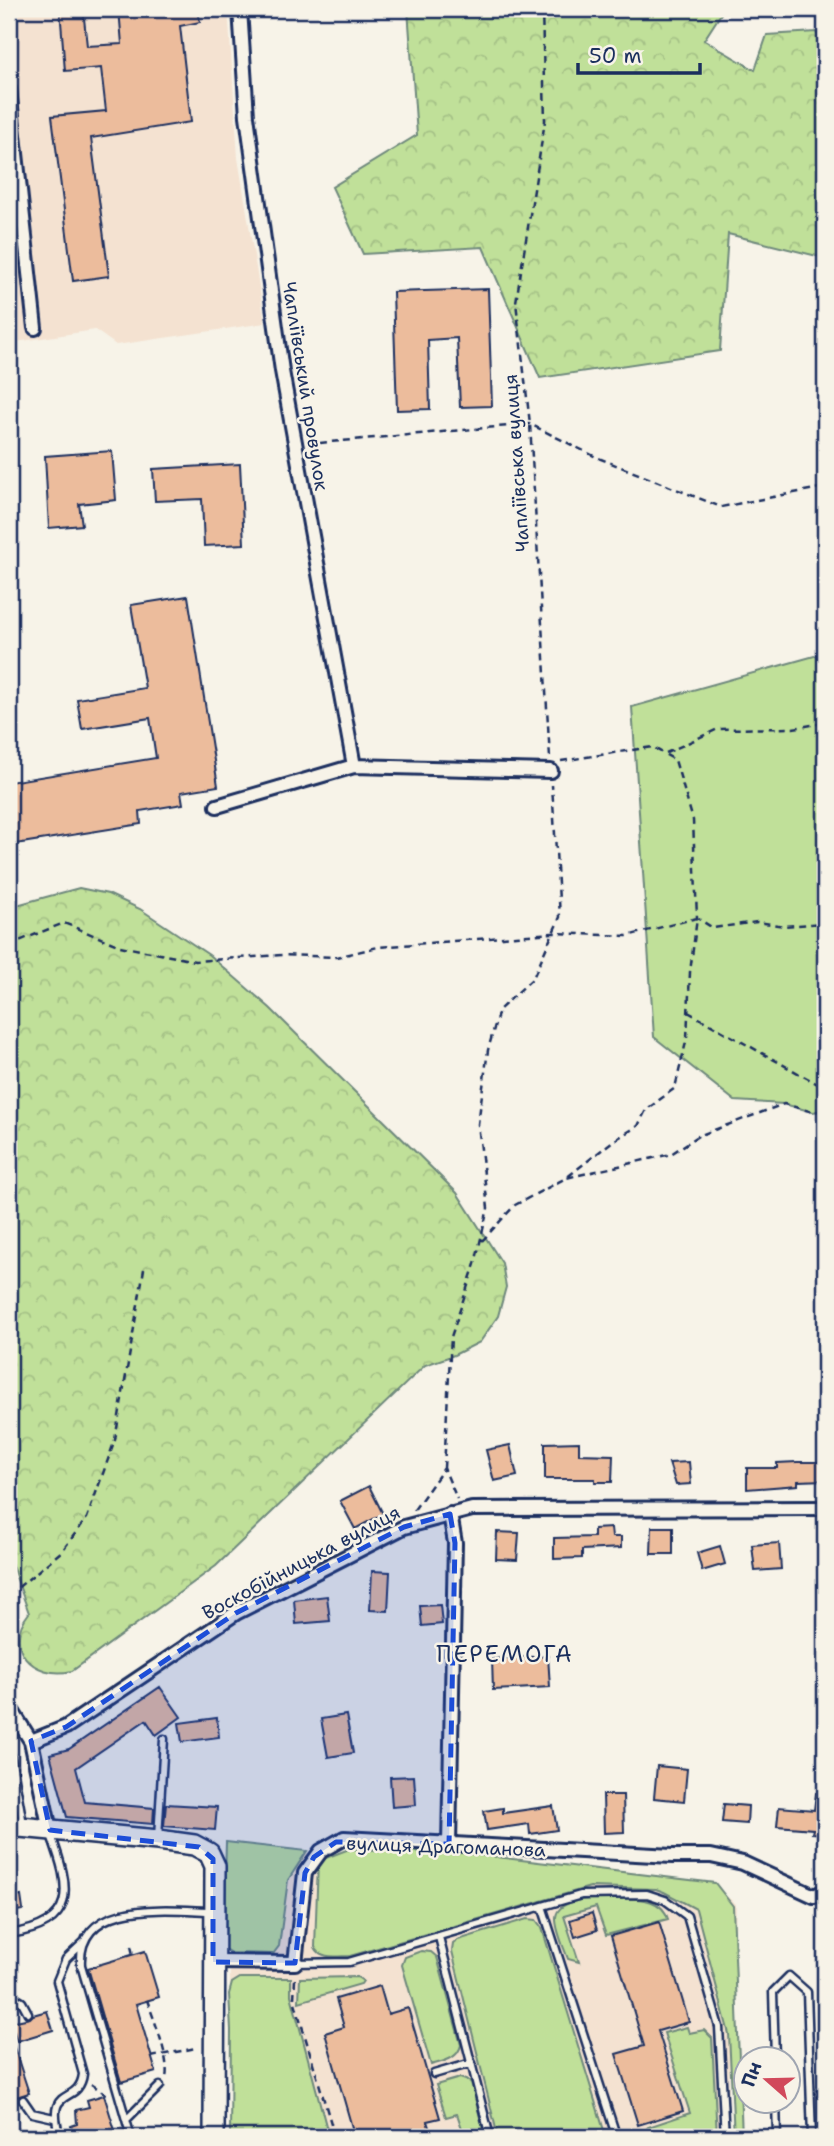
<svg xmlns="http://www.w3.org/2000/svg" width="834" height="2146" viewBox="0 0 834 2146" font-family="'Shantell Sans',sans-serif">
	<style>
		.built { fill: #f4e2d1 }
		.green { fill: #c0e099; stroke: #6e887c; stroke-width: 2 }
		.forest { fill: url(#forest-crowns); stroke: #6e887c; stroke-width: 2 }
		.building { fill: #ecbc9c; stroke: #1b2f5e; stroke-width: 2 }
		.lines { fill: none; stroke-linecap: round; stroke-linejoin: round }
		.lane-casing { stroke: #1b2f5e; stroke-width: 11 }
		.street-casing { stroke: #1b2f5e; stroke-width: 18 }
		.secondary-casing { stroke: #1b2f5e; stroke-width: 24 }
		.path { stroke: #1b2f5e; stroke-width: 2.5; stroke-dasharray: 7 5; stroke-linecap: butt }
		.lane { stroke: #f7f3e8; stroke-width: 6 }
		.street { stroke: #f7f3e8; stroke-width: 12 }
		.secondary { stroke: #f7f3e8; stroke-width: 19 }
		.marked { fill: #1d4ed8; fill-opacity: 0.2; stroke: #1d4ed8; stroke-width: 5; stroke-dasharray: 14 9; stroke-linejoin: round }
		.labels { text-anchor: middle; stroke-width: 5; stroke-linejoin: round; paint-order: stroke }
		.street-label { font-size: 19px; fill: #1b2f5e; stroke: #f7f3e8 }
		.quarter-label { font-size: 23px; letter-spacing: 2px; fill: #1b2f5e; stroke: #f7f3e8 }
	</style>
	<defs>
		<pattern id="forest-crowns" width="20" height="18" patternUnits="userSpaceOnUse" patternTransform="scale(1.75)"><rect width="20" height="18" fill="#c0e099"/><path d="M2 6a3 3 0 1 1 6 0M12 15a3 3 0 1 1 6 0" fill="none" stroke="#a4c086"/></pattern>
	</defs>
	<rect width="100%" height="100%" fill="#f7f3e8"/>
	<filter id="ink" filterUnits="userSpaceOnUse"><feTurbulence type="fractalNoise" baseFrequency=".0143" numOctaves="2"/><feDisplacementMap in="SourceGraphic" scale="14" xChannelSelector="R" yChannelSelector="G"/><feConvolveMatrix kernelMatrix="1 2 1 2 8 2 1 2 1" color-interpolation-filters="sRGB"/></filter>
	<g filter="url(#ink)">
		<path class="built" d="M9,9H228L238,158L265,323L116,345L95,330L9,343Z
			M230,1847L714,1886L736,1904L727,2137H230Z"/>
		<path class="green" d="M825,653V1110L813,1112L784,1104L735,1101L654,1037L632,707Z
			M226,1842L307,1851L288,1880L279,1946L273,1954L231,1953L223,1948Z
			M349,1849L463,1853L715,1883L733,1906L742,2137H734L729,2034L696,1909L664,1892L656,1889L590,1887L350,1956C337,1956 321,1960 315,1947L318,1861Z
			M621,1898C639,1899 662,1898 668,1919L606,1935L596,1907L564,1916L579,1962L568,1959C564,1948 555,1929 556,1917C558,1896 605,1898 621,1898Z
			M527,1919L536,1920L542,1928L606,2137H498L452,1951L453,1944L458,1940Z
			M421,1951L431,1952L437,1957L461,2045C458,2059 444,2061 431,2065L402,1965L405,1957Z
			M357,1977L363,1981L361,1984L299,2002L300,1978Z
			M240,1978H291V1995L329,2137H230L231,2030L229,1994L232,1983Z
			M687,2027L689,2033L704,2030L712,2038L717,2137H645L644,2131L648,2127L690,2113L664,2033Z
			M460,2078L471,2082L485,2137H465L457,2114L446,2117L436,2085Z"/>
		<path class="forest" d="M408,9H724L704,40L755,70L767,35L816,32L825,47V258L728,234L720,351L540,378L483,247L363,254L332,187L417,135Z
			M79,888L108,894L140,909L209,955L270,1008L457,1193L502,1263L506,1287L498,1316L480,1342L454,1355L425,1365L216,1566L72,1671C33,1680 2,1647 29,1613L9,1557V907Z"/>
		<path class="building" d="M60,9H83L87,46L122,44L119,9H198L200,22L180,26L191,122L91,138L109,276L73,281L52,116L106,111L101,68L65,71Z
			M488,289L492,406L460,407L457,338L428,340L430,409L397,410L393,292Z
			M112,451L116,500L79,504L82,525L49,528L45,456Z
			M240,464L244,544L204,546L202,499L155,501L153,469Z
			M188,596L218,786L181,792L183,804L140,811L141,824L9,845V782L156,758L150,718L82,729L77,699L145,688L131,605Z
			M579,1442V1454L613,1455L612,1482H595V1479H545V1443Z
			M510,1445L517,1476L494,1481L486,1450Z
			M689,1462L691,1484L676,1485L669,1463Z
			M797,1462H825V1480L798,1481V1485L747,1489V1468H777V1463Z
			M369,1486L383,1514L355,1529L340,1501Z
			M652,1527H673V1554H651Z
			M611,1528L612,1537H621V1548L582,1550V1558L554,1559V1538L594,1537V1529Z
			M497,1532L519,1533L517,1560L496,1559Z
			M779,1543L781,1569L755,1571L752,1545Z
			M720,1546L725,1564L702,1571L697,1553Z
			M372,1571L390,1572L388,1611L370,1610Z
			M327,1596L330,1621L296,1624L294,1600Z
			M440,1605L442,1624L422,1626L420,1606Z
			M548,1656L550,1687L493,1690L492,1659Z
			M160,1687L181,1717L156,1735L146,1720L76,1768L85,1802L154,1808L153,1824L67,1817L50,1754L69,1749Z
			M346,1715L353,1753L328,1757L321,1719Z
			M217,1718L219,1737L182,1742L179,1723Z
			M657,1766L687,1769L684,1801L654,1798Z
			M414,1776L416,1805L392,1807L390,1777Z
			M816,1793H825V1834L812,1833L813,1829L777,1826L779,1807L814,1810Z
			M603,1795H623L624,1832L604,1833Z
			M166,1804L217,1807L215,1830L164,1826Z
			M724,1804L748,1806L747,1824L722,1822Z
			M553,1806L557,1830L530,1834L529,1824L487,1830L484,1811L503,1808V1813Z
			M21,1896L23,1910L9,1912V1898Z
			M592,1913L597,1930L575,1937L570,1920Z
			M659,1922L689,2022L658,2031L683,2111L638,2125L616,2054L644,2046L611,1936Z
			M145,1951L159,1997L136,2004L156,2072L121,2082L88,1968Z
			M380,1986L388,2014L408,2008L440,2118L427,2121L432,2137H369L355,2136L353,2131L325,2033L344,2027L336,1999Z
			M47,2011L53,2030L17,2041L11,2022L30,2018L33,2015Z
			M11,2038L29,2093L13,2098L9,2086V2039Z
			M104,2095L117,2137H75L71,2126L77,2124L76,2110L89,2107L87,2100Z"/>
		<g class="lines">
			<g class="lane-casing">
				<path id="lane" d="M9,1755L11,1756L23,1824
					M158,1838L164,1739
					M542,1906L614,2129
					M9,1934C78,1924 71,1889 51,1835
					M439,1937L490,2137
					M295,1963L349,1962L581,1895L647,1894L665,1900L687,1916L719,2027L725,2137
					M9,1964L12,1975L9,1986
					M9,1994L22,2002L28,2013
					M775,2058L773,1992L789,1976L807,1992L812,2137
					M434,2074L472,2063
					M23,2100L32,2113L54,2118
					M776,2100L777,2137
					M126,2120L160,2086
					M60,2137C44,2083 79,2107 83,2074L57,1981L66,1959L84,1942
					M131,2137L81,1965C77,1898 169,1910 212,1911"/>
			</g>
			<g class="street-casing">
				<path id="street" d="M9,89L35,328
					M354,766L551,771
					M217,806L354,766L282,371L247,116L240,9
					M9,1706L31,1741L50,1830
					M31,1741L66,1727L236,1613L404,1527L472,1509L825,1508
					M449,1844L455,1543L450,1514
					M213,1962L295,1963L305,1873L321,1851L344,1838L672,1856H711L743,1863L814,1896L825,1891"/>
			</g>
			<g class="secondary-casing">
				<path id="secondary" d="M9,1826L158,1840L194,1845L209,1853L215,1866L214,2137"/>
			</g>
			<path class="path" d="M542,9L545,121L516,302L530,424L550,758
				M308,444L530,424L596,457L721,507L825,487
				M666,753L718,729L793,728L825,723
				M561,761L652,747L675,760L693,820L697,918L713,928L757,922L784,926L825,923
				M9,945L64,923L120,946L195,961L282,955L337,957L378,947L553,933L627,936L697,918L690,972L687,1038L675,1088L646,1110L638,1126L613,1141L566,1178
				M688,1012L825,1088
				M482,1241L515,1205L566,1178L671,1154L698,1136L784,1104L813,1112L825,1110
				M444,1468L451,1337L475,1264L488,1208L478,1124L488,1050L499,1010L533,978L560,917L552,785
				M414,1510L444,1468L457,1499
				M9,1595L62,1551L87,1518L115,1440L144,1269
				M131,1946L133,1955
				M295,1979L294,1999L335,2137
				M147,2000C154,2020 170,2058 166,2078
				M151,2057L196,2048
				M91,2084L106,2094"/>
			<use href="#lane" class="lane"/>
			<use href="#street" class="street"/>
			<use href="#secondary" class="secondary"/>
		</g>
	</g>
	<path class="marked" d="M450,1514L455,1543L449,1844L336,1842L314,1857L305,1873L295,1963L213,1962V1859L199,1847L50,1830L31,1741L66,1727L236,1613L404,1527Z"/>
	<g class="labels">
		<g class="street-label">
			<text transform="translate(306 386) rotate(81)" y="7">Чапліївський провулок</text>
			<text transform="translate(516 463) rotate(-94)" y="7">Чапліївська вулиця</text>
			<text transform="translate(301 1562) rotate(-28)" y="7">Воскобійницька вулиця</text>
			<text transform="translate(446 1846) rotate(2)" y="7">вулиця Драгоманова</text>
		</g>
		<g class="quarter-label">
			<text x="505" y="1662">ПЕРЕМОГА</text>
		</g>
	</g>
	<rect width="834" height="2146" fill="none" stroke="#f7f3e8" stroke-width="35"/>
	<rect x="18" y="18" width="799" height="2111" fill="none" stroke="#1b2f5e" stroke-width="2.5" filter="url(#ink)"/>
	<g transform="translate(767 2080) rotate(290)"><circle r="33" fill="#f7f3e8" stroke="#9fa5b1" stroke-width="2"/>
	<path d="M0-5L12 26L0 18L-12 26Z" fill="#d1495b"/>
	<text y="-10" font-size="19" font-weight="bold" text-anchor="middle" fill="#1b2f5e">Пн</text>
	</g>
	<path d="M578 63v10h122v-10" fill="none" stroke="#1b2f5e" stroke-width="3.5"/>
	<text x="589" y="63" font-size="21" fill="#1b2f5e" stroke="#f7f3e8" stroke-width="5" paint-order="stroke">50 m</text>
</svg>
